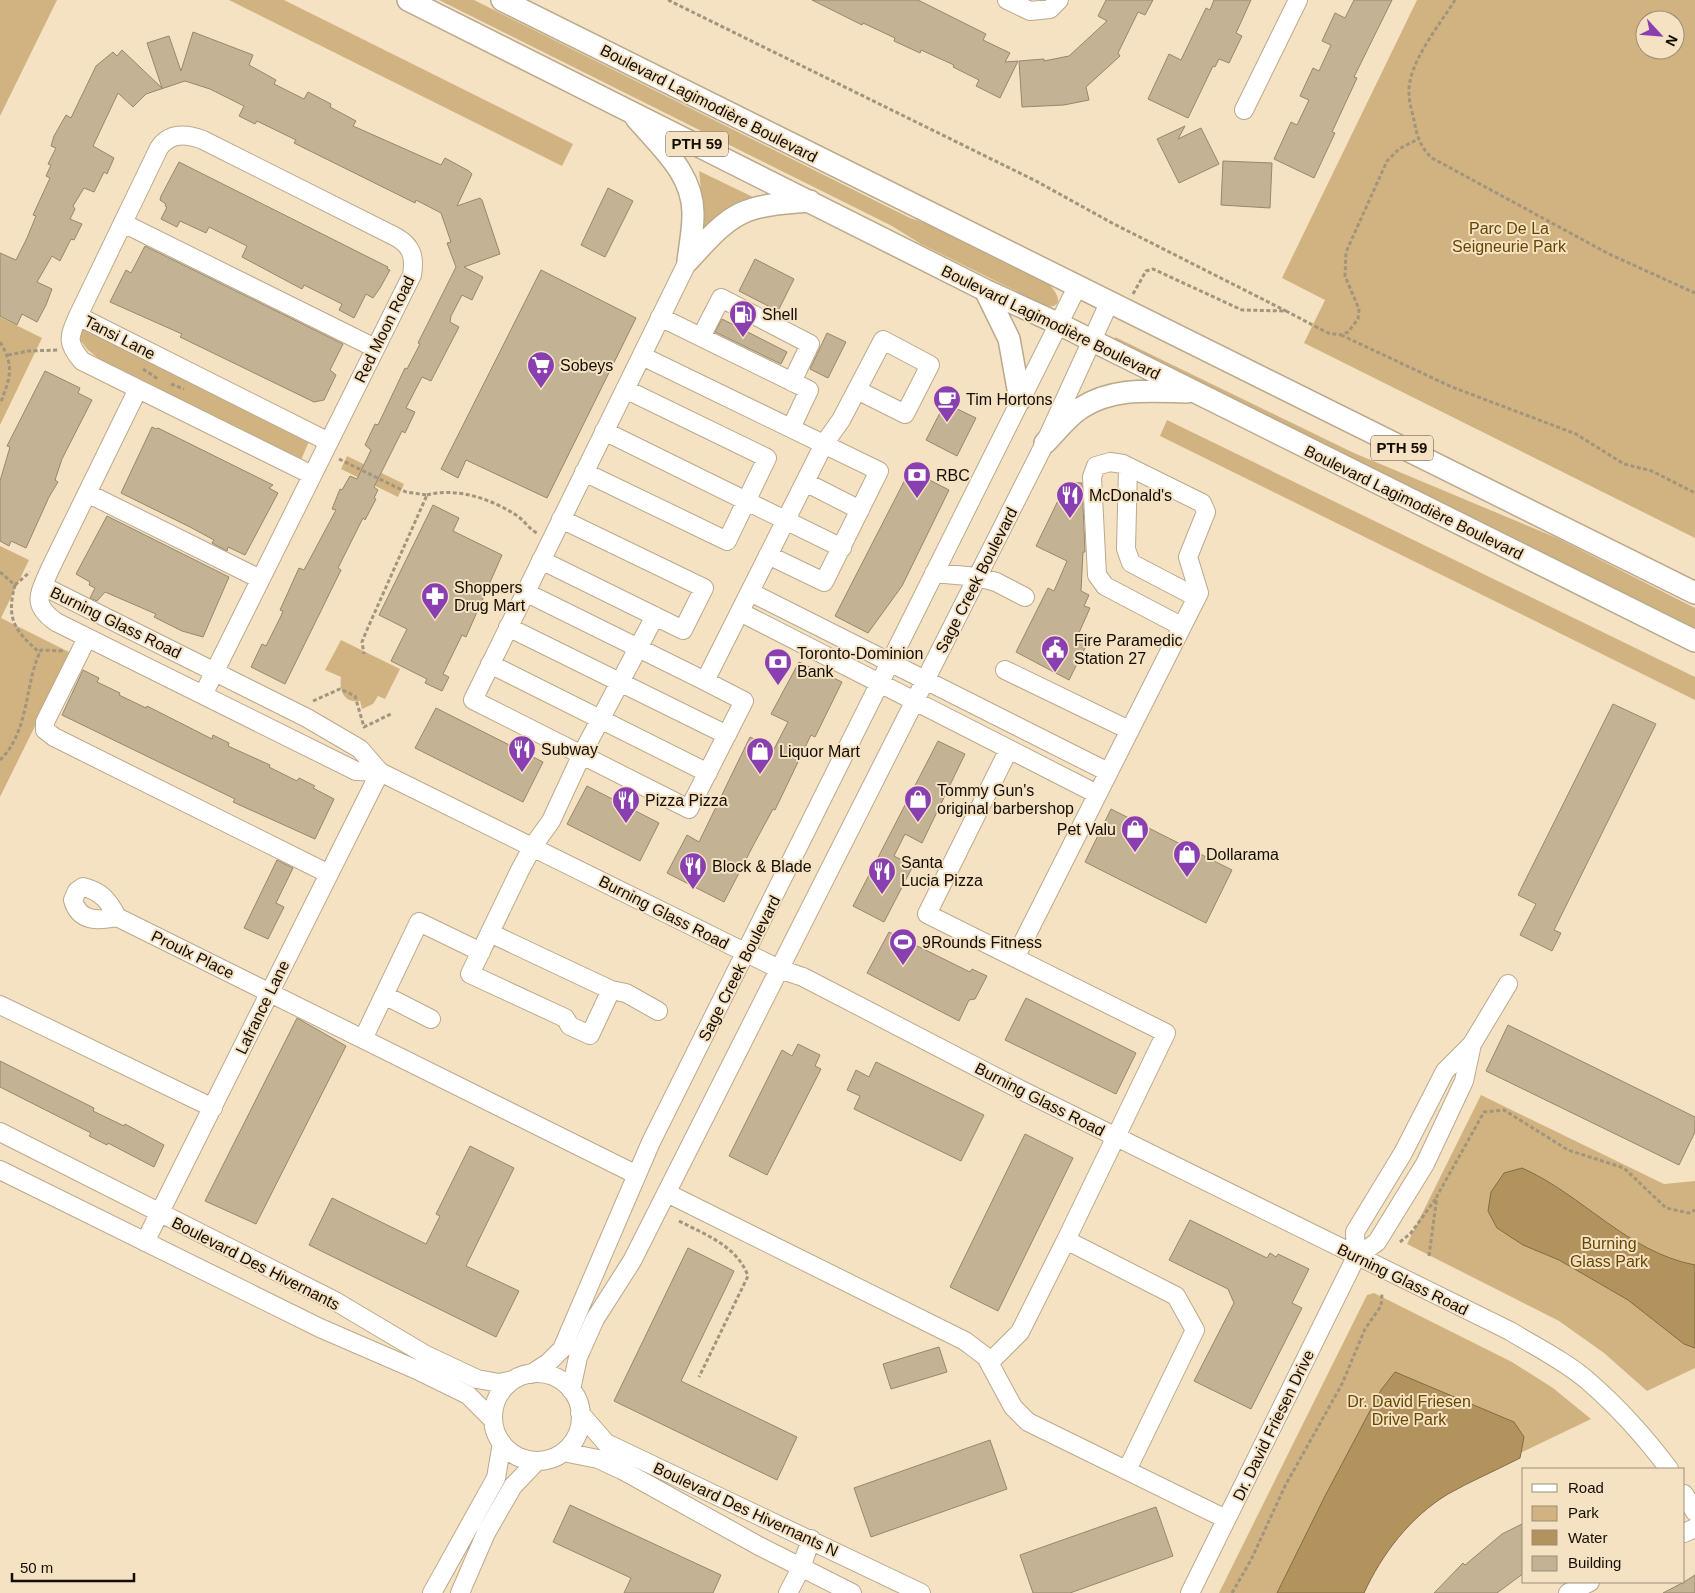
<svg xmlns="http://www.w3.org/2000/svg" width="1695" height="1593" viewBox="0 0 1695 1593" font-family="Helvetica,sans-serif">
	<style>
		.green { fill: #d1b381; fill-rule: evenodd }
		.water { fill: #b2935e; stroke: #836b43 }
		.building { fill: #c3b294; stroke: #98876b }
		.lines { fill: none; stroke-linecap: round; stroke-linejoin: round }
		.minor-casing { stroke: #bba98c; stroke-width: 20 }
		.major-casing { stroke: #bba98c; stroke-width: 24 }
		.path { stroke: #a2947d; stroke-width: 3; stroke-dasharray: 4 2.5; stroke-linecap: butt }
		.minor { stroke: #fff; stroke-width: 18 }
		.major { stroke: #fff; stroke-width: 21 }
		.labels { text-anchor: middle; stroke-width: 4; stroke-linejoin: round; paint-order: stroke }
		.shield { fill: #f5e2c3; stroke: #584d3d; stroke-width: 1 }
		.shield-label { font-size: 15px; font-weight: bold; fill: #140d04 }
		.street-label { font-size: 16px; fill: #140d04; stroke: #f5e2c3 }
		.park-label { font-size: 16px; fill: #664700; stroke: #f5e2c3 }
		.poi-label { font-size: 16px; fill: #140d04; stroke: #f5e2c3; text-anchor: start }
	</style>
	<rect width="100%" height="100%" fill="#f5e2c3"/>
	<path class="green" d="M0,0H57L0,116Z
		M229,0H284L573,144L562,166Z
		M439,0H474L910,218L928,224L1047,282C1055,290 1067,306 1048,307L921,244L892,226Z
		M1417,0H1695V538L1304,343L1325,300L1282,278ZM1645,20H1675V50H1645Z
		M699,171L753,197L722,211L701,234L703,209Z
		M0,317L42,338L0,425Z
		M83,328L310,439L301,460L100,360L87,349L78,337Z
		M1115,337L1354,453L1557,538L1695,608V628L1116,342Z
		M1167,420L1695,677V700L1160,436Z
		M347,456L404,484L398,497L341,469Z
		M0,546L29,560L1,618L71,653L0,797Z
		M341,640L400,669L385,699L378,696L373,704L362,709L360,701C344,703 339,691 341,677L325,670Z
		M1481,1095L1664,1184L1695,1181V1368L1647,1391L1604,1353L1559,1321L1407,1244Z
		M1374,1293L1512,1362L1553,1388L1591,1419L1466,1479L1397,1532L1359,1593H1219L1367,1295Z"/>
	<path class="water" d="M1522,1168C1583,1195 1627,1252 1695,1265V1348L1684,1344L1628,1300L1559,1260L1523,1245L1497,1228L1488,1211L1491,1192L1504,1173Z
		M1395,1372L1514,1422L1524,1437L1520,1458C1497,1470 1471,1481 1448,1494C1410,1517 1382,1554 1364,1593H1277L1324,1498L1381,1390Z"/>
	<path class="building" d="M812,0H918L986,34L983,40L1010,53L1005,62L1018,61L1000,98L976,86L979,80L953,67L954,65L921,50L920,53L894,41L895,38L863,23L862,25Z
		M1106,0H1153L1145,15L1138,12L1118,53L1120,56L1086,87L1089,100L1064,105L1022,107L1019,61L1044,59V61L1069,56L1107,21L1098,16Z
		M1214,0H1251L1236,33L1242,36L1229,63L1219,59L1215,67L1213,66L1188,118L1148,99L1169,54L1181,60L1206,8L1210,10Z
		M1354,0H1392L1354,77L1357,78L1332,132L1335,133L1314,178L1274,159L1291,122L1297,125L1309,100L1300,96L1313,68L1319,71L1331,45L1322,41L1335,13L1345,18Z
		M193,32L253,55L249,65L276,80L274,84L304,99L308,92L331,104L330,107L356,121L353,126L441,165L445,158L469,171L472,174L457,206L480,198L482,200L500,254L464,267L483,277L472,300L462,295L451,316L450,322L459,327L431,381L422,377L406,408L415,412L405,433L402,431L374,487L378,490L374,498L376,499L365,520L363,518L338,568L341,570L285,684L251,667L262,644L266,646L281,616L283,611L280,610L299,568L304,570L336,510L332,509L340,489L342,490L350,476L357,479L371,450L365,445L375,424L378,425L405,368L407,369L420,344L418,343L456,267L447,243L451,242L441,213L416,200L415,203L294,143L296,140L257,121L255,124L239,116L244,106L210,89L185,81L146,94L133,107L118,93L93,146L114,158L107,174L104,172L94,192L84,188L73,206L75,209L70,219L82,224L74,240L71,239L60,261L52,256L37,282L52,289L46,305L37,322L22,314L17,325L0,316V253L16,260L27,238L36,216L33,215L50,178L46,176L51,165L48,164L56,148L51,146L54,136L66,115L71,118L96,66L113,52L117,56L122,50L162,88L147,43L169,36L181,71Z
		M1185,126L1178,139L1201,128L1219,164L1179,183L1157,139Z
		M1223,161L1272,163L1270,208L1221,205Z
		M179,162L388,267L387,269L390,270L380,288L373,298L366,294L354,318L339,310L342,304L304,285L302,289L242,257L247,246L209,227L206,233L180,221L177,227L161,219L167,207L165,206L166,204L160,200L161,196Z
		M608,188L633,201L605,257L581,245Z
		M145,246L343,344L330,370L336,375L324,400L314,402L180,337L182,334L110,302L126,270L131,273Z
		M755,259L794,279L778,311L739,291Z
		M541,270L636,318L547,498L466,460L458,478L441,469Z
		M722,319L787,352L781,364L715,332Z
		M827,333L846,342L828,378L810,369Z
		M45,371L80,388L78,393L92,400L62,459L55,480L58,482L49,497L26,548L11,541L9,546L0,541V481L10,447L7,446Z
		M945,403L976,418L957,456L926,440Z
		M152,427L156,429L158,428L273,485L269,488L278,493L245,555L228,547L227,551L212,543L214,540L190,527L121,493Z
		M910,470L949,490L902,586L868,633L835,616Z
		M1067,482L1082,483L1085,552H1083L1081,591L1089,595L1084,606L1090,608L1078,635L1089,640L1069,680L1016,652L1048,588L1054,591L1067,561L1036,546Z
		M433,505L459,518L453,531L502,555L466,637L462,635L443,674L449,677L442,691L425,683L427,679L391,661L407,629L379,615Z
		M107,516L229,577L203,637L182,631L154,617L156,614L105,592L97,601L90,598L95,588L89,585L90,582L76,574Z
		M799,662L842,682L815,737L811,735L775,810L773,809L754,844L724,902L667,873L687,835L699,842L750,737L774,749L788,722L771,714Z
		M83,670L99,678L97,682L120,693L119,695L146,708L147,706L212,739L213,735L229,743L228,746L270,765L269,767L297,781L299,778L315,786L313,788L334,799L315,839L233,802L235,799L62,715Z
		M1613,704L1656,724L1554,930L1561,933L1552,951L1520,935L1536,904L1518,895Z
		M436,708L543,762L523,802L415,748Z
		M938,741L965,754L922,843L905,834L894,856L913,866L884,922L853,906Z
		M587,786L659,823L640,861L567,824Z
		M1111,809L1232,870L1206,923L1085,862Z
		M277,860L293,868L276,903L284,907L268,939L244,928Z
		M889,932L970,972L972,969L987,976L975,999L969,1000L959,1021L867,973Z
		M1026,998L1136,1053L1116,1094L1005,1040Z
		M297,1018L346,1046L256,1224L205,1201Z
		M1508,1025L1695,1117V1132L1679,1165L1486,1071Z
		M798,1044L820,1055L815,1066L821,1069L767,1175L729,1156L782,1050L792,1056Z
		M0,1061L94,1108L93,1111L124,1126L125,1124L164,1145L154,1167L108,1143L107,1145L89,1136L91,1133L0,1087Z
		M876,1062L984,1115L961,1161L854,1109L860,1096L847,1090L856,1070L869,1077Z
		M1025,1134L1073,1158L998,1311L950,1287Z
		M470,1146L514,1168L466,1266L519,1291L496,1337L309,1245L332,1198L426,1244L440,1216L436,1214Z
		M1190,1220L1267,1258L1270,1253L1276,1257L1278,1254L1309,1269L1292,1303L1302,1308L1251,1409L1194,1381L1234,1303L1228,1289L1169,1260Z
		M688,1248L734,1271L681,1381L797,1437L777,1480L614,1401Z
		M939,1347L947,1372L891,1389L883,1364Z
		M990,1440L1007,1489L871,1537L854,1488Z
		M570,1505L721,1575L713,1593H624L631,1578L553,1542Z
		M1156,1507L1173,1556L1070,1593H1033L1020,1555Z
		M1524,1523V1573L1497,1593H1434L1463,1563L1465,1565L1502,1534Z
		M1695,1575V1593H1663L1684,1582Z"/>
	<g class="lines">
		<g class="minor-casing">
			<path id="minor" d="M1007,0L1030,11L1050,9L1059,0
				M1244,110L1298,0
				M123,223L375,348
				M688,261L473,700L689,809L744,701L705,681L824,444L841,420L883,340L930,365L905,414L857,390
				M78,316L159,148C170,132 187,134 203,140L396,237C412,246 415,257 412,275L203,695
				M660,317L809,390L791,428
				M701,337L721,298L810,344L792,382
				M642,356L879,471L824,582L768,555
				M604,431L842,548
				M1128,467L1126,549L1131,563L1196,597
				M584,472L727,541L767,458L625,389
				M312,475L82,361C66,342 69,337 78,316L329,442
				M805,482L860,510
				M87,493L260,579
				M541,560L683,630L704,588L561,519
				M934,573L978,577L996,582L1025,597
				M43,586L307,718L360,749L380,772L356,771L350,768L56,622C31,604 39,595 50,569L138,389
				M525,592L705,681
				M750,592L1108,772
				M740,612L1097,794
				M508,627L727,735
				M87,638L45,722V730L54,737L329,874
				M490,664L708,773
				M1005,670L1129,730
				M1009,749L927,914L1166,1033L1066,1240L1176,1296L1195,1330L1127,1470
				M117,917C109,901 101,891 83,887L77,891L73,900C79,922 98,921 117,917L637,1175
				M490,933L611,990L590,1035L570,1026L565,1018L470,974L520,870L533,846L551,821L582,754L655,616
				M1015,958L1199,593L1188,557L1206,512L1202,503L1123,464L1110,462L1096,466L1092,477L1097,575L1105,586L1181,626
				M611,990L626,993L658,1011
				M384,995L431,1019
				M0,1005L213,1108
				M363,1039L419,922L481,952
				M0,1132L335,1301L426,1355L477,1379L499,1383L513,1380
				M0,1170L320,1328L417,1370L468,1395L493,1420
				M667,1193L965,1341L986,1357L1013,1407L1028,1422L1226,1519
				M145,1242L380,772L779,969L803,977L1021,1090L1510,1331C1536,1347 1565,1361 1588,1381C1618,1407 1645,1437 1669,1469
				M1356,1257L1377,1242L1425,1164L1464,1081L1472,1044
				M989,1363L1020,1332L1066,1240
				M493 1417a44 44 0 1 1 88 0a44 44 0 1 1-88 0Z
				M531,1374L548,1363L562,1349L651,1142L1077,287
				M571,1390L578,1357L595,1319L632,1261L1045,443L1109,303
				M580,1413L606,1443L921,1593
				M563,1452L598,1459L622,1470L759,1546L852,1593
				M1684,1494L1695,1512
				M1684,1533L1695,1528
				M432,1593L496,1478L502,1443
				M460,1593L486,1533L513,1486L537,1461
				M788,1593L801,1568L811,1539
				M1190,1593L1356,1257L1355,1232L1403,1153L1445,1071L1472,1044L1508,984
				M1568,1593L1590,1582"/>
		</g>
		<g class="major-casing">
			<path id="major" d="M408,0L985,290L1059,324L1695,641
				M502,0L1695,593
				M636,118C660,146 694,174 693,215C693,230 690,245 688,261
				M688,261C734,210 741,206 810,201
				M985,290L1009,339L1020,400
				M1045,443C1056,432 1068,416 1081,408C1113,387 1150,391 1187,392"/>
		</g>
		<path class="path" d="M668,0L1036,181L1112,223L1286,311
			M1455,0C1440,24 1407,65 1409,93C1409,102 1412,112 1414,120C1417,136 1420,147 1432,158L1609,254L1695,293
			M1133,294L1146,271L1153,269L1242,310L1286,311L1328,333L1341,335L1348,332L1358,319L1359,309L1345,276L1346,252L1387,161L1399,149L1418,139
			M1341,335L1452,387L1576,434L1624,464L1652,471L1695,493
			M0,342C15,366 10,379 0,404
			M8,355L28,351L58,350
			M143,369L158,379
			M171,384L184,389
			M339,459L406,492L427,495L366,632L362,642L364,654
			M427,495C457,487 491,499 516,515C524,520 529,529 537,533
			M0,572L15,585C6,619 14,630 40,653
			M15,585L30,572
			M313,701L340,689L355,696L364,727L391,714
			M0,760C30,731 24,684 41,650L64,651
			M679,1221C706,1235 737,1246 748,1276L699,1377
			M1400,1242L1411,1233L1437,1197
			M1429,1256L1437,1196L1484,1112L1504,1110L1568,1150L1624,1168L1666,1208L1689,1213L1695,1210
			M1232,1593L1251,1560L1285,1486L1342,1384L1365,1329L1381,1306L1382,1294"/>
		<use href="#minor" class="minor"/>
		<use href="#major" class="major"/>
	</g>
	<defs>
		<g id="fuel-pin" transform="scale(1.4375)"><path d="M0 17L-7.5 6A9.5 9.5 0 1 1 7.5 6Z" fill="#8a3fb1" stroke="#f5e2c3"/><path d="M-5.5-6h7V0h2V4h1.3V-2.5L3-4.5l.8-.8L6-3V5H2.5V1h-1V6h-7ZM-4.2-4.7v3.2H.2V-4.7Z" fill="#fff"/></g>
		<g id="supermarket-pin" transform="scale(1.4375)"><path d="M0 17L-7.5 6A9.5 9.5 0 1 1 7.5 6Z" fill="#8a3fb1" stroke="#f5e2c3"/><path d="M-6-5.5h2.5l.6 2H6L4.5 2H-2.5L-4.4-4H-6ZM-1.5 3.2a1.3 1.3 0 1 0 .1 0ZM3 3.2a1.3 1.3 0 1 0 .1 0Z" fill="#fff"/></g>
		<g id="cafe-pin" transform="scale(1.4375)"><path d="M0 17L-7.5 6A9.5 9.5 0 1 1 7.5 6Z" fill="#8a3fb1" stroke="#f5e2c3"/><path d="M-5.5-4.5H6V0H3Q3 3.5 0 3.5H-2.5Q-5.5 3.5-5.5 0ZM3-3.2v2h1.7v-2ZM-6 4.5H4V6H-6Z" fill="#fff"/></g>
		<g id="bank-pin" transform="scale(1.4375)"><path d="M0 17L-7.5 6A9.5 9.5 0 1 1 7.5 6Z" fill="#8a3fb1" stroke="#f5e2c3"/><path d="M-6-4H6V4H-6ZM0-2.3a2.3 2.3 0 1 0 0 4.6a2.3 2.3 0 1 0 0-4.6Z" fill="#fff"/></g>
		<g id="restaurant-pin" transform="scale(1.4375)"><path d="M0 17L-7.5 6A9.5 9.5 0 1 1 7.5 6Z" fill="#8a3fb1" stroke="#f5e2c3"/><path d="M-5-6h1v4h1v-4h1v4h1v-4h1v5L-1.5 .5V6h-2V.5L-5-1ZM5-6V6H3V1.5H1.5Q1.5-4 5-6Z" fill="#fff"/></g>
		<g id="pharmacy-pin" transform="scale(1.4375)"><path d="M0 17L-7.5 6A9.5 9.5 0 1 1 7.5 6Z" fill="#8a3fb1" stroke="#f5e2c3"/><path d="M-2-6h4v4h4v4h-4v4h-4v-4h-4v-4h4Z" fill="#fff"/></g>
		<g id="civic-pin" transform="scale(1.4375)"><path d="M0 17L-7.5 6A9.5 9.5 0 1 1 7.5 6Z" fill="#8a3fb1" stroke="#f5e2c3"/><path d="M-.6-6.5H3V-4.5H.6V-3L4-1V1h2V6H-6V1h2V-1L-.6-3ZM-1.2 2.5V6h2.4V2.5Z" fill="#fff"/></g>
		<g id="shop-pin" transform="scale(1.4375)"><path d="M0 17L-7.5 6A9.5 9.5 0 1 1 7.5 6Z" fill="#8a3fb1" stroke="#f5e2c3"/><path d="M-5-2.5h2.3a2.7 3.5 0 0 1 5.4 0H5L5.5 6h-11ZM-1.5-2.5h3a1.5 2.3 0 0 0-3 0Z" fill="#fff"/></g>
		<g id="stadium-pin" transform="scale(1.4375)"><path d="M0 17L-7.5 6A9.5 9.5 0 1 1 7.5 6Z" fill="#8a3fb1" stroke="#f5e2c3"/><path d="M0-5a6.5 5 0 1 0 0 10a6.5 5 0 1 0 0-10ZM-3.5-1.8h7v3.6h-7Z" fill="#fff"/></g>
	</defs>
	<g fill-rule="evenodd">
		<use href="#fuel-pin" x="743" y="314"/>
		<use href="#supermarket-pin" x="541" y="365"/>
		<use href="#cafe-pin" x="947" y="399"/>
		<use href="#bank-pin" x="917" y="475"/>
		<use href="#restaurant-pin" x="1070" y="495"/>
		<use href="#pharmacy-pin" x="435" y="596"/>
		<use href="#civic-pin" x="1055" y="649"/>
		<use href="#bank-pin" x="778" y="662"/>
		<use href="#restaurant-pin" x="522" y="749"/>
		<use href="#shop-pin" x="760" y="751"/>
		<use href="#shop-pin" x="918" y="799"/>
		<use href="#restaurant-pin" x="626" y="800"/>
		<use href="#shop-pin" x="1135" y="829"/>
		<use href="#shop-pin" x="1187" y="854"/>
		<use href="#restaurant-pin" x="693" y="866"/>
		<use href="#restaurant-pin" x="882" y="871"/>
		<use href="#stadium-pin" x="903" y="942"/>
	</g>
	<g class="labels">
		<g class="shield">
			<rect x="666" y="131.5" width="62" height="25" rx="4"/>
			<rect x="1371" y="435.5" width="62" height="25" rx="4"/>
		</g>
		<g class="shield-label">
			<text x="697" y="149">PTH 59</text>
			<text x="1402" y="453">PTH 59</text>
		</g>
		<g class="street-label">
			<text transform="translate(709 103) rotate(27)" y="6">Boulevard Lagimodière Boulevard</text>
			<text transform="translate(1051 322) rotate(26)" y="6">Boulevard Lagimodière Boulevard</text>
			<text transform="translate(384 329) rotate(-64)" y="6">Red Moon Road</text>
			<text transform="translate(120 337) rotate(27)" y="6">Tansi Lane</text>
			<text transform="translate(1414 502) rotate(26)" y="6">Boulevard Lagimodière Boulevard</text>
			<text transform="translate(976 580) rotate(-63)" y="6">Sage Creek Boulevard</text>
			<text transform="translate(116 622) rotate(26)" y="6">Burning Glass Road</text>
			<text transform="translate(664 912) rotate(27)" y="6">Burning Glass Road</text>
			<text transform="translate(193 954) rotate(26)" y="6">Proulx Place</text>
			<text transform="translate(739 968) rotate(-63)" y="6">Sage Creek Boulevard</text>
			<text transform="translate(262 1007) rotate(-64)" y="6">Lafrance Lane</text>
			<text transform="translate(1040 1099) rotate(27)" y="6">Burning Glass Road</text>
			<text transform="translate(256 1263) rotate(27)" y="6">Boulevard Des Hivernants</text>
			<text transform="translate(1403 1279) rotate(26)" y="6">Burning Glass Road</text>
			<text transform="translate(1273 1425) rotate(-64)" y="6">Dr. David Friesen Drive</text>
			<text transform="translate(746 1509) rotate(25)" y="6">Boulevard Des Hivernants N</text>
		</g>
		<g class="park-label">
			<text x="1509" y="234">Parc De La<tspan x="1509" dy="18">Seigneurie Park</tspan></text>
			<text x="1609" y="1249">Burning<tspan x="1609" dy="18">Glass Park</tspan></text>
			<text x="1409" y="1407">Dr. David Friesen<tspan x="1409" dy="18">Drive Park</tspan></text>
		</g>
		<g class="poi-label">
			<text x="762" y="320">Shell</text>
			<text x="560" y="371">Sobeys</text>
			<text x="966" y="405">Tim Hortons</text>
			<text x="936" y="481">RBC</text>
			<text x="1089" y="501">McDonald's</text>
			<text x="454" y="593">Shoppers<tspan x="454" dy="18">Drug Mart</tspan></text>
			<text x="1074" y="646">Fire Paramedic<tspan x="1074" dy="18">Station 27</tspan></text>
			<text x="797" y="659">Toronto-Dominion<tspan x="797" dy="18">Bank</tspan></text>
			<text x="541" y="755">Subway</text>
			<text x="779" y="757">Liquor Mart</text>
			<text x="937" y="796">Tommy Gun's<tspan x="937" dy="18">original barbershop</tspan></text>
			<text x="645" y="806">Pizza Pizza</text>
			<text x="1116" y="835" text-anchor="end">Pet Valu</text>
			<text x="1206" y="860">Dollarama</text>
			<text x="901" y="868">Santa<tspan x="901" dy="18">Lucia Pizza</tspan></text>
			<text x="712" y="872">Block &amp; Blade</text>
			<text x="922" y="948">9Rounds Fitness</text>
		</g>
	</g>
	<rect x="1522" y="1468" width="162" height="115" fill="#f5e2c3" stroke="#9b8d77"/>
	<rect x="1532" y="1484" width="25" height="8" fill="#ffffff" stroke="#9b8d77"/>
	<text x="1568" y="1493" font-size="15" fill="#140d04">Road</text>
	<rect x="1532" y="1506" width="25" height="15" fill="#d1b381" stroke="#9b8d77"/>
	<text x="1568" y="1518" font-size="15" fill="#140d04">Park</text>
	<rect x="1532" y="1530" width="25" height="15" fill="#b2935e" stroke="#9b8d77"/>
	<text x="1568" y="1543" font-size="15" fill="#140d04">Water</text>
	<rect x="1532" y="1556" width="25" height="15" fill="#c3b294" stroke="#9b8d77"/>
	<text x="1568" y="1568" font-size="15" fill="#140d04">Building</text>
	<g transform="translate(1660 35) rotate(116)"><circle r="24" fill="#f5e2c3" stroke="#9b8d77"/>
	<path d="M0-4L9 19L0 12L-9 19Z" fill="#8a3fb1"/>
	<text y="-8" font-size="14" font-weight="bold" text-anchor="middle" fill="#140d04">N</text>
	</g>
	<path d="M12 1573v8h122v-8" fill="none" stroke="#140d04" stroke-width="2.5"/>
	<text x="20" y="1573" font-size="15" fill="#140d04" stroke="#f5e2c3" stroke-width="4" paint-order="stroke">50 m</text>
</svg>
